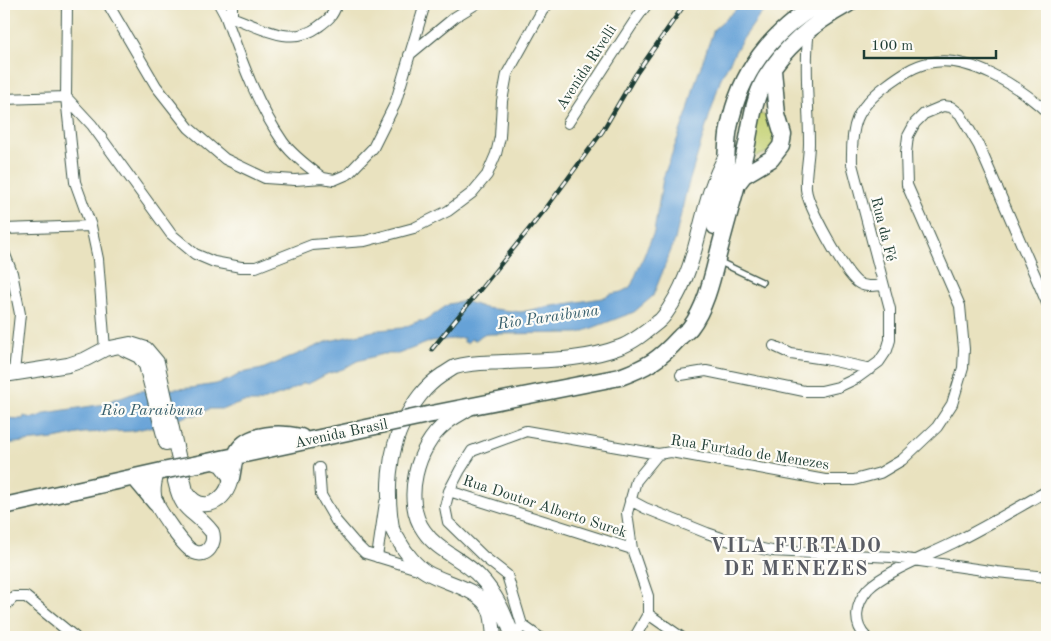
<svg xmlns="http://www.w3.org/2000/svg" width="1051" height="641" viewBox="0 0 1051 641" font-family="'Old Standard TT',serif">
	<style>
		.green { fill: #c3d071; stroke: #718652 }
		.water { fill: #66a2d7; stroke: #427086 }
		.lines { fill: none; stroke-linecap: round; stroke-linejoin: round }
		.service-casing { stroke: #3d5649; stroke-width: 8 }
		.minor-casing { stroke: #3d5649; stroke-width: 12 }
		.secondary-casing { stroke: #3d5649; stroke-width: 16 }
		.trunk-casing { stroke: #3d5649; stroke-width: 19 }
		.service { stroke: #fff; stroke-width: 5 }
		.minor { stroke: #fff; stroke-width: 10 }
		.secondary { stroke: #fff; stroke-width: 14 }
		.trunk { stroke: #fff; stroke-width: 16 }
		.rail-casing { stroke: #1f3d34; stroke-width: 4.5 }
		.rail { stroke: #fdfcf7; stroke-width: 2.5; stroke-dasharray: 8; stroke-linecap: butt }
		.trunk-bridge-casing { stroke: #3d5649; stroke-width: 19; stroke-linecap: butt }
		.trunk-bridge { stroke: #fff; stroke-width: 16 }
		.labels { text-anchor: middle; stroke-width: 4.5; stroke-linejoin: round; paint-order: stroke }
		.street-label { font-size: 15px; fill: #1f3d34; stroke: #fdfcf7 }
		.water-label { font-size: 16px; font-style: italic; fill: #38606d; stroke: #fdfcf7 }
		.district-label { font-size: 20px; font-weight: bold; letter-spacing: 1px; fill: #595c64; stroke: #fdfcf7 }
	</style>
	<rect width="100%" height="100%" fill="#fdfcf7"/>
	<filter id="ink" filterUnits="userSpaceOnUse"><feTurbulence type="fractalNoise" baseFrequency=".02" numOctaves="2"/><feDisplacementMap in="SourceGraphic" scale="10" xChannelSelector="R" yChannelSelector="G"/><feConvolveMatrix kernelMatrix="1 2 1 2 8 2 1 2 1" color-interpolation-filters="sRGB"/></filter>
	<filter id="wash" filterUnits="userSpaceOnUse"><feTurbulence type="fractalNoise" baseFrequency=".0096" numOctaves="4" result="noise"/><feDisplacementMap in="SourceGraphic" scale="20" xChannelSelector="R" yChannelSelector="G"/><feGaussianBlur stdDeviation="1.12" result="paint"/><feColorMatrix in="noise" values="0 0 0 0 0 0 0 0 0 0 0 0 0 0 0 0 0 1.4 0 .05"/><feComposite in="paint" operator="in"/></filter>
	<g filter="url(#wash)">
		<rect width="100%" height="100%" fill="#e9e2bf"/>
		<path class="green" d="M758,113C789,121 778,162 748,155Z"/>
		<path class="water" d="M742,4H773L760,15L740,43L721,78L686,192L675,240L653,296L634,312L579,333L490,334L482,335L476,340L471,339L467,343L464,342V338L432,341L398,354H383L357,361L343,369L327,374L308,384L304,383L285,393L259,402H244L224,409H209L198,415H190L154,429L150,427L132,431L83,433L54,439L4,444V418L23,419L24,416C33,419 37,418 45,413L105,404L114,399L121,398L139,391L191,388L216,384L231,379L241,373L262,369L329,341L378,330L402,328L419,321H425L449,304L464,301L485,308L521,312L540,308L602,298L611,294L621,292L629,288L632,284L654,232L663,178L688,110L695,83L714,29Z"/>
	</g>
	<g filter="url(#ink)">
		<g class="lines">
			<g class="service-casing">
				<path id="service" d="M720,262L762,282"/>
			</g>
			<g class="minor-casing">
				<path id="minor" d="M67,4L66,97L75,182L91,226L98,259L105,349
					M108,4L156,86L189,128L225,159L265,178L295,180L323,178L334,180L348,174L373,148L395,104L425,4
					M219,4L225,15C241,59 256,103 283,142C293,156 310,168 323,178
					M232,4V17
					M225,15C254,23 288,49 318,27C329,19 332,17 337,4
					M809,29C804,67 809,105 809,143C809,158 805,174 806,189C808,207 843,270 857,282C865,288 874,286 883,285
					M409,55L455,17L476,4
					M66,97L92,125L171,234L195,254L214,262L241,267H256L312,245L365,241L414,228L448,211L472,193L487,175L496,154L500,137L502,101L507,74L542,11L548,4
					M4,99L66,97
					M568,123L634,22L647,4
					M4,229L91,226
					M4,252L12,273L20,314L14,372
					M774,346L791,354L825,359L871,369
					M681,375L706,371L804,391H821L838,387L857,378L879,362L887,350L890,340V309L852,164C851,125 855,109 887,85C899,76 913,66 928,63C967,53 1020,87 1047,112
					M319,468L321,495L336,521L355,543L365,553L421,570
					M449,491L632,549
					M630,500L645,508L707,533L739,544L772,551L892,557L997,572L1047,577
					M377,557L385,502
					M4,607L14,597H26L75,637
					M648,614L681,637
					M522,625L507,575L484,557L448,522L445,507L449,491L460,470L472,451L526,431L658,454L671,452L825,480H854L880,473L902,460L937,427L952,404L963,368L964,349L960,306L907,185L906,153L908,136L915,123L924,114L943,106L951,107L960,114L979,146L1047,303
					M519,630L522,625L539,637
					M635,637L648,614V596L632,549L627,513L636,481L658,454
					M866,637C852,623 856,603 868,589C883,573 931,554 953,543C985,527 1016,509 1047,491"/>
			</g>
			<g class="secondary-casing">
				<path id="secondary" d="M124,349L139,356L146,365L166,443
					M4,375L68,365L86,359L105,349L130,344L146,349L157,362L186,491C201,516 227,502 231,478L221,465L211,461
					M471,407C463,413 453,417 445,424C417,446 402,501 424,531C438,552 464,559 480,577C497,595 505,615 513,637
					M157,473C154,482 152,494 156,503C161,513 184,548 194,552C207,558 216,543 212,532C193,508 183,516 175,481
					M494,637C493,629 493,619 490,611C480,588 446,584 426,572C416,566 405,552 399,541C397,537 393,533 392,528C386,493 388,453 404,421C414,402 424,387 442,375C446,373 451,369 455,367C471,362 488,363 504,362C543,360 584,361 620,347C634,342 647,331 658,322C664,318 668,310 672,304C701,259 699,201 726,156"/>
			</g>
			<g class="trunk-casing">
				<path id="trunk" d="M737,184L744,175L771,159L781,146L783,135L777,115L773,69
					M715,226C719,209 723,192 725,174C727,158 726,143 729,128C740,71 771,33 818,4
					M432,414L620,377C647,367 659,360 679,338C682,334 687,332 690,328C707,306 713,274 720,247C729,213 739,179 747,144C751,123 754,98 765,79C785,46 815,22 848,4
					M198,464L357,430
					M135,478L156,503
					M231,478C233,469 233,459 238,451C249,432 282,433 301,437
					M4,506L162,471"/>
			</g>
			<use href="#service" class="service"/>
			<use href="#minor" class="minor"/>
			<use href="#secondary" class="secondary"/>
			<use href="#trunk" class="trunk"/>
			<g class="rail-casing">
				<path id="rail" d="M432,349L547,207L602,132L636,74L685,4"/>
			</g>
			<use href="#rail" class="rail"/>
			<g class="trunk-bridge-casing">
				<path id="trunk-bridge" d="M357,430L432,414
					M162,471L198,464"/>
			</g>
			<use href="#trunk-bridge" class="trunk-bridge"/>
		</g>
	</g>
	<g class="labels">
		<g class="street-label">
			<text transform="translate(586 67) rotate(-57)" y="5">Avenida Rivelli</text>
			<text transform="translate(884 229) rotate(76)" y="5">Rua da Fé</text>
			<text transform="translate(341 433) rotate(-12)" y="5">Avenida Brasil</text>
			<text transform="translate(750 452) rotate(9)" y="5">Rua Furtado de Menezes</text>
			<text transform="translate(545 506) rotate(18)" y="5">Rua Doutor Alberto Surek</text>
		</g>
		<g class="water-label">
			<text transform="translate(548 316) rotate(-8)" y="6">Rio Paraibuna</text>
			<text x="152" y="415">Rio Paraibuna</text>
		</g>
		<g class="district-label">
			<text x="796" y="552">VILA FURTADO<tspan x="796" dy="23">DE MENEZES</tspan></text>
		</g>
	</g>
	<rect width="1051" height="641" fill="none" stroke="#fdfcf7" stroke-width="20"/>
	<path d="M864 50v8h132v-8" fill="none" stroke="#1f3d34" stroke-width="2.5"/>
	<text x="871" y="50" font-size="15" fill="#1f3d34" stroke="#fdfcf7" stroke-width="4" paint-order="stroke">100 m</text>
</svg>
